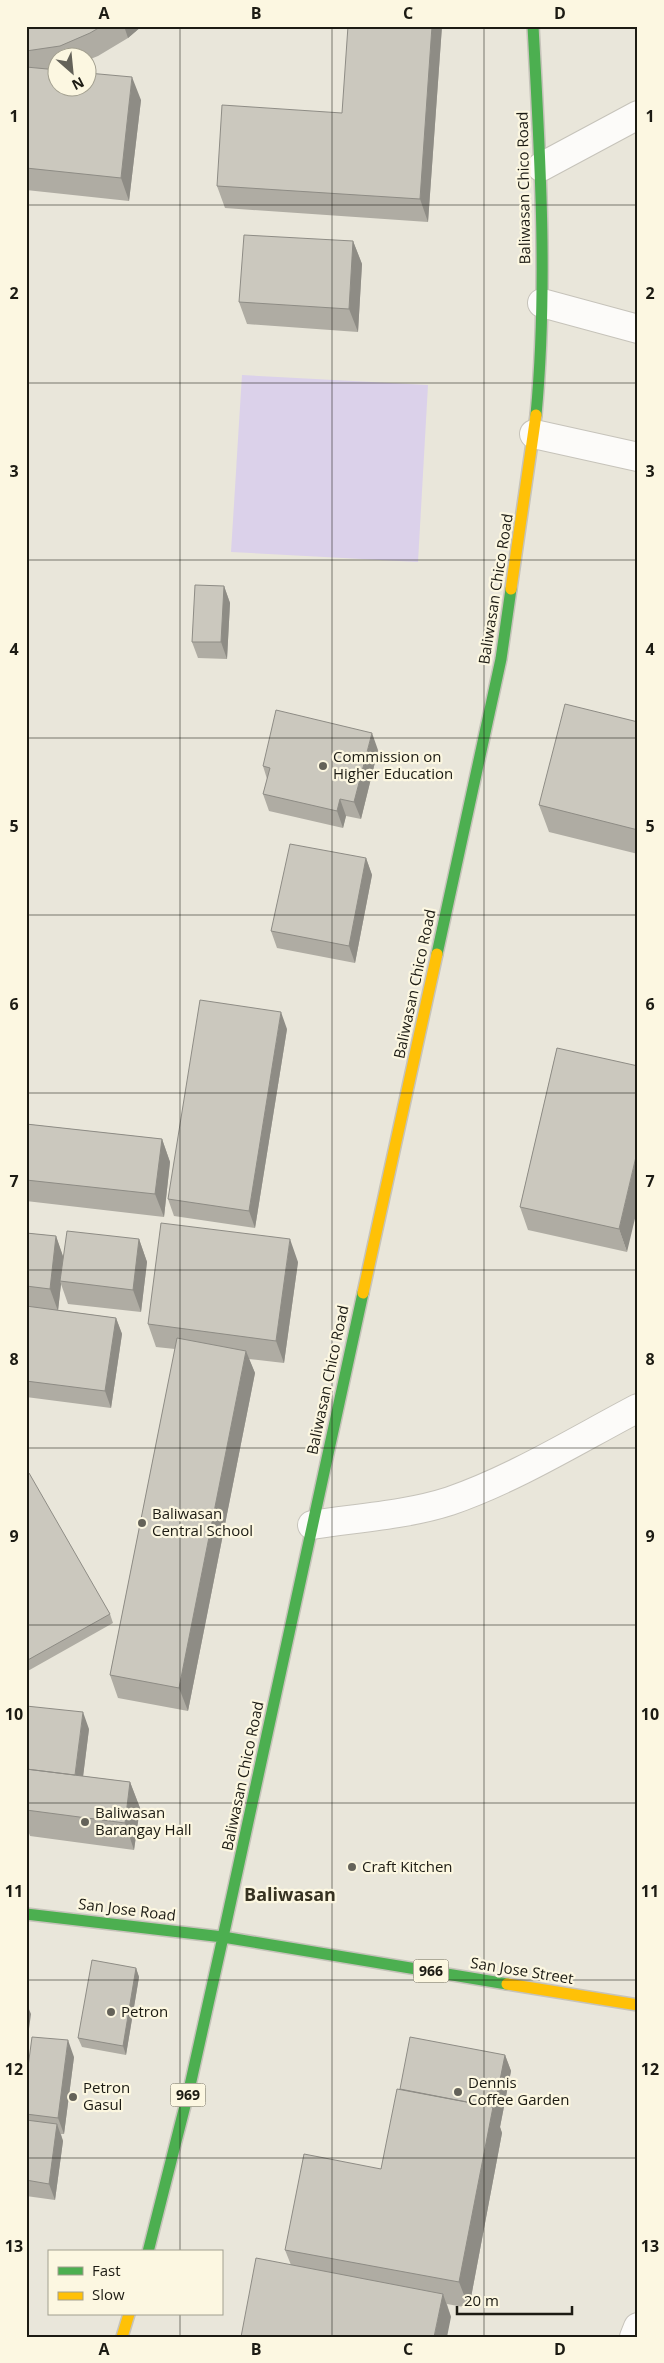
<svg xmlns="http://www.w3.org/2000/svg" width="664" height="2363" viewBox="0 0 664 2363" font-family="'Open Sans',sans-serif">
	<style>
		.green { fill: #dbd1ea }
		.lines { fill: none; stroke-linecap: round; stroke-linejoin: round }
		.street-casing { stroke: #c6c3ba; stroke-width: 30 }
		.fast-casing { stroke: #c6c3ba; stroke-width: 14 }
		.slow-casing { stroke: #c6c3ba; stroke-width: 14 }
		.street { stroke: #fcfbf9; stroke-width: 28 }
		.fast { stroke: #4caf50; stroke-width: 11 }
		.slow { stroke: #ffc107; stroke-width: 11 }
		.wall { fill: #afaca3 }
		.shaded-wall { fill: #8e8c85 }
		.building { fill: #cbc8be; stroke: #8e8c85 }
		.grid { fill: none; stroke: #1c1b13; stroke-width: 1; stroke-opacity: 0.55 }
		.poi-dot { fill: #646259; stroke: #fcf7e1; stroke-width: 2 }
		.labels { text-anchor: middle; stroke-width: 4.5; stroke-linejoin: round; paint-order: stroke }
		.shield { fill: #fcf7e1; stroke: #5f5d51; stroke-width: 1 }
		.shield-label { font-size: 14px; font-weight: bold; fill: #1c1b13 }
		.street-label { font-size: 15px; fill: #1c1b13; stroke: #fcf7e1 }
		.poi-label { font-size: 15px; fill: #1c1b13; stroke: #fcf7e1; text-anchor: start }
		.quarter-label { font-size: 18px; font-weight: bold; fill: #363221; stroke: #fcf7e1 }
		.neatline { fill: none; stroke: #1c1b13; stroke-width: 2 }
		.grid-label { font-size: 16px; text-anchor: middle; font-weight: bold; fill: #1c1b13 }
	</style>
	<rect width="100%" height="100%" fill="#e9e6da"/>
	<path class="green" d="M242,375L428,385L418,562L231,552Z"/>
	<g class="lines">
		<g class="street-casing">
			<path id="street" d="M541,167L638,115
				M542,303L638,329
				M534,434L638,457
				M312,1525C357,1518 407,1515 450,1501C516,1478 577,1440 638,1408
				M634,2337L638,2327"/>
		</g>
		<g class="fast-casing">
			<path id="fast" d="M533,26C540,155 548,286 536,415
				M437,954L501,659L511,589
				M26,1914L223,1937L507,1984
				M223,1937L363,1293
				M148,2252L189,2090L223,1937"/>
		</g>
		<g class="slow-casing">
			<path id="slow" d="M511,589L536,415
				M363,1293L437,954
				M507,1984L638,2005
				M122,2337L129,2314"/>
		</g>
		<use href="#street" class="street"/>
		<use href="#fast" class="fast"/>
		<use href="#slow" class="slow"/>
	</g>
	<path class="wall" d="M26,26H142L128,38L98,56L88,60V58H58V88L141,100L129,201L26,190Z
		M442,26L428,222L225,208L217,186L342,113Z
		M353,241L362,264L358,332L247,324L239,302Z
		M224,586L230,603L227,659L198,658L192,642Z
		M638,722V854L549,832L539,805Z
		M378,750L361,819L346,816L343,828L269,811L263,794L267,779L263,766Z
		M366,858L372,875L355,963L277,948L271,931Z
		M287,1029L255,1228L174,1216L168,1199Z
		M557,1048L627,1252L528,1230L520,1207Z
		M26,1124L162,1139L170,1162L164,1217L26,1201Z
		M26,1233L56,1236L63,1257L139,1239L147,1262L141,1312L68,1304L61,1284L58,1310L116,1318L122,1334L111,1408L26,1397Z
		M298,1262L284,1363L249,1359L255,1373L188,1711L118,1698L110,1675L175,1349L156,1347L148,1324Z
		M26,1474L110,1614L113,1623L26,1672Z
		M89,1729L83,1776L130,1782L140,1808L134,1850L30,1836L26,1825V1810Z
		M136,1968L139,1977L126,2055L82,2047L78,2038Z
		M505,2055L511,2071L500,2127L502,2133L469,2308L447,2304L451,2317L291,2265L285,2250L381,2169L400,2089Z
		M74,2057L64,2134H61L63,2141L55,2200L26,2196V2082Z"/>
	<path class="shaded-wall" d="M124,26H142L128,38Z
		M432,26H442L428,222L420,199Z
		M132,77L141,100L129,201L121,178Z
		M353,241L362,264L358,332L349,309Z
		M224,586L230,603L227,659L221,642Z
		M372,733L378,750L361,819L354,802Z
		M340,799L346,816L343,828L337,811Z
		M366,858L372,875L355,963L349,946Z
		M281,1012L287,1029L255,1228L249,1211Z
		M162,1139L170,1162L164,1217L155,1194Z
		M638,1148V1206L627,1252L619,1229Z
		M56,1236L64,1259L60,1281L61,1284L58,1311L50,1289Z
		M139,1239L147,1262L141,1312L133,1290Z
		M290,1239L298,1262L284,1363L276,1341Z
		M116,1318L122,1334L111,1408L105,1391Z
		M246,1351L255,1373L188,1711L179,1688Z
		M83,1712L89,1729L81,1793L75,1777Z
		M130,1782L140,1808L134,1850L125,1823Z
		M26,1934L28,1940L26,1958Z
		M136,1968L139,1977L126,2055L123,2046Z
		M26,2002L31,2014L26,2051Z
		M68,2040L74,2057L64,2134L58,2118Z
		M505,2055L511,2071L500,2127L502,2133L469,2308L459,2282L493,2107Z
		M57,2124L63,2141L55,2200L49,2184Z
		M443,2294L451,2317L447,2337H434Z"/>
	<path class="building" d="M26,26H102L90,33L60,46L26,51Z
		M348,26H432L420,199L217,186L222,105L342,113Z
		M26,67L58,70V88H88V73L132,77L121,178L26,168Z
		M244,235L353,241L349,309L239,302Z
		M195,585L224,586L221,642H192Z
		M565,704L638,722V830L539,805Z
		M276,710L372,733L354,802L340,799L337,811L263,794L270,768L263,766Z
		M290,844L366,858L349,946L271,931Z
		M200,1000L281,1012L249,1211L168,1199Z
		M557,1048L638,1066V1148L619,1229L520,1207Z
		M26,1124L162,1139L155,1194L26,1180Z
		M161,1223L290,1239L276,1341L148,1324Z
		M67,1231L139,1239L133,1290L60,1281Z
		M26,1233L56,1236L50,1289L26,1286Z
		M26,1306L116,1318L105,1391L26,1381Z
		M177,1338L246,1351L179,1688L110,1675Z
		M29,1473L110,1614L26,1661V1474Z
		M26,1706L83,1712L75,1775L26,1769Z
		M26,1769L130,1782L125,1823L26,1810Z
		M92,1960L136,1968L123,2046L78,2038Z
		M32,2037L68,2040L58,2118L26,2114V2082Z
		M410,2037L505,2055L494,2110L493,2107L400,2089Z
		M397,2089L493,2107L459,2282L285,2250L304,2154L381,2169Z
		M26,2120L57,2124L49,2184L26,2180Z
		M256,2258L443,2294L434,2337H241Z"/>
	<path class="grid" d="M180,26V2252M332,26V2337M484,26V2337M26,205H638M26,383H638M26,560H638M26,738H638M26,915H638M26,1093H638M26,1270H638M26,1448H638M26,1625H638M26,1803H638M26,1980H638M26,2158H638M180,2314V2337"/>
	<g class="poi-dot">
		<circle cx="323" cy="766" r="5"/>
		<circle cx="142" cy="1523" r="5"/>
		<circle cx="85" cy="1822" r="5"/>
		<circle cx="352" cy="1867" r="5"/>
		<circle cx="111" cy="2012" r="5"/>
		<circle cx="458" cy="2092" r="5"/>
		<circle cx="73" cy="2097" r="5"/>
	</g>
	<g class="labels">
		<g class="shield">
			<rect x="413.5" y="1959.5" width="35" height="23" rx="4"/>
			<rect x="170.5" y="2083.5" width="35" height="23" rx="4"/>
		</g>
		<g class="shield-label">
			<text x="431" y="1976">966</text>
			<text x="188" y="2100">969</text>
		</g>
		<g class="street-label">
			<text transform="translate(524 188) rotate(-91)" y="5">Baliwasan Chico Road</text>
			<text transform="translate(496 589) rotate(-81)" y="5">Baliwasan Chico Road</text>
			<text transform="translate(415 984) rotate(-78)" y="5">Baliwasan Chico Road</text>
			<text transform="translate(328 1380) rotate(-78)" y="5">Baliwasan Chico Road</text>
			<text transform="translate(243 1776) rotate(-78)" y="5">Baliwasan Chico Road</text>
			<text transform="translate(127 1910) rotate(7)" y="5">San Jose Road</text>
			<text transform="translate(522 1971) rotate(9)" y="5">San Jose Street</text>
		</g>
		<g class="poi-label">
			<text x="333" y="762">Commission on<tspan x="333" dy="17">Higher Education</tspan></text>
			<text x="152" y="1519">Baliwasan<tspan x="152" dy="17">Central School</tspan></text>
			<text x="95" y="1818">Baliwasan<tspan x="95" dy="17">Barangay Hall</tspan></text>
			<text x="362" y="1872">Craft Kitchen</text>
			<text x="121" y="2017">Petron</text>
			<text x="468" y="2088">Dennis<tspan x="468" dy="17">Coffee Garden</tspan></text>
			<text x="83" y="2093">Petron<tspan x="83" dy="17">Gasul</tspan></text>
		</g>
		<g class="quarter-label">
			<text x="290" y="1901">Baliwasan</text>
		</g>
	</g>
	<rect width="664" height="2363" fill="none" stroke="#fcf7e1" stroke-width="55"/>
	<rect x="48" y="2250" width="175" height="65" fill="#fcf7e1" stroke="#a29f8f"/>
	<rect x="58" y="2267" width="25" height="8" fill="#4caf50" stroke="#a29f8f"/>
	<text x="92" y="2276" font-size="15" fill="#1c1b13">Fast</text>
	<rect x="58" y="2292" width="25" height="8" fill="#ffc107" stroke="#a29f8f"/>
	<text x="92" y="2300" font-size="15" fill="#1c1b13">Slow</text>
	<g transform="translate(72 72) rotate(153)"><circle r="24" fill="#fcf7e1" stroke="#a29f8f"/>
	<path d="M0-4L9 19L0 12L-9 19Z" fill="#646259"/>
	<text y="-8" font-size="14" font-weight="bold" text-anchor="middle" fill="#1c1b13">N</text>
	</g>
	<path d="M457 2306v8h115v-8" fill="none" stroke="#1c1b13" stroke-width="2.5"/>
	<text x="464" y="2306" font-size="15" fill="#1c1b13" stroke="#fcf7e1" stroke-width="4" paint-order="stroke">20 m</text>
	<rect x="28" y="28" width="608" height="2308" class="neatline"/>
	<g class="grid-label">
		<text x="104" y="19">A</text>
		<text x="256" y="19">B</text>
		<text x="408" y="19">C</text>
		<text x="560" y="19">D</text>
		<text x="14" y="122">1</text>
		<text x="650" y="122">1</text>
		<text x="14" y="299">2</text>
		<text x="650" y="299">2</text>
		<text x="14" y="477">3</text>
		<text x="650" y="477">3</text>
		<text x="14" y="655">4</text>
		<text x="650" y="655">4</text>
		<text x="14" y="832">5</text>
		<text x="650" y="832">5</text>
		<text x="14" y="1010">6</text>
		<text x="650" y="1010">6</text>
		<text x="14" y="1187">7</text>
		<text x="650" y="1187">7</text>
		<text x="14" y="1365">8</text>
		<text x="650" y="1365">8</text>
		<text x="14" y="1542">9</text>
		<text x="650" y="1542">9</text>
		<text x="14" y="1720">10</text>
		<text x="650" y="1720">10</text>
		<text x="14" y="1897">11</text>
		<text x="650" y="1897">11</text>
		<text x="14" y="2075">12</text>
		<text x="650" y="2075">12</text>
		<text x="14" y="2252">13</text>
		<text x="650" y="2252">13</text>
		<text x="104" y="2355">A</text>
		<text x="256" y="2355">B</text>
		<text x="408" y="2355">C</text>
		<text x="560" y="2355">D</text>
	</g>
</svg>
